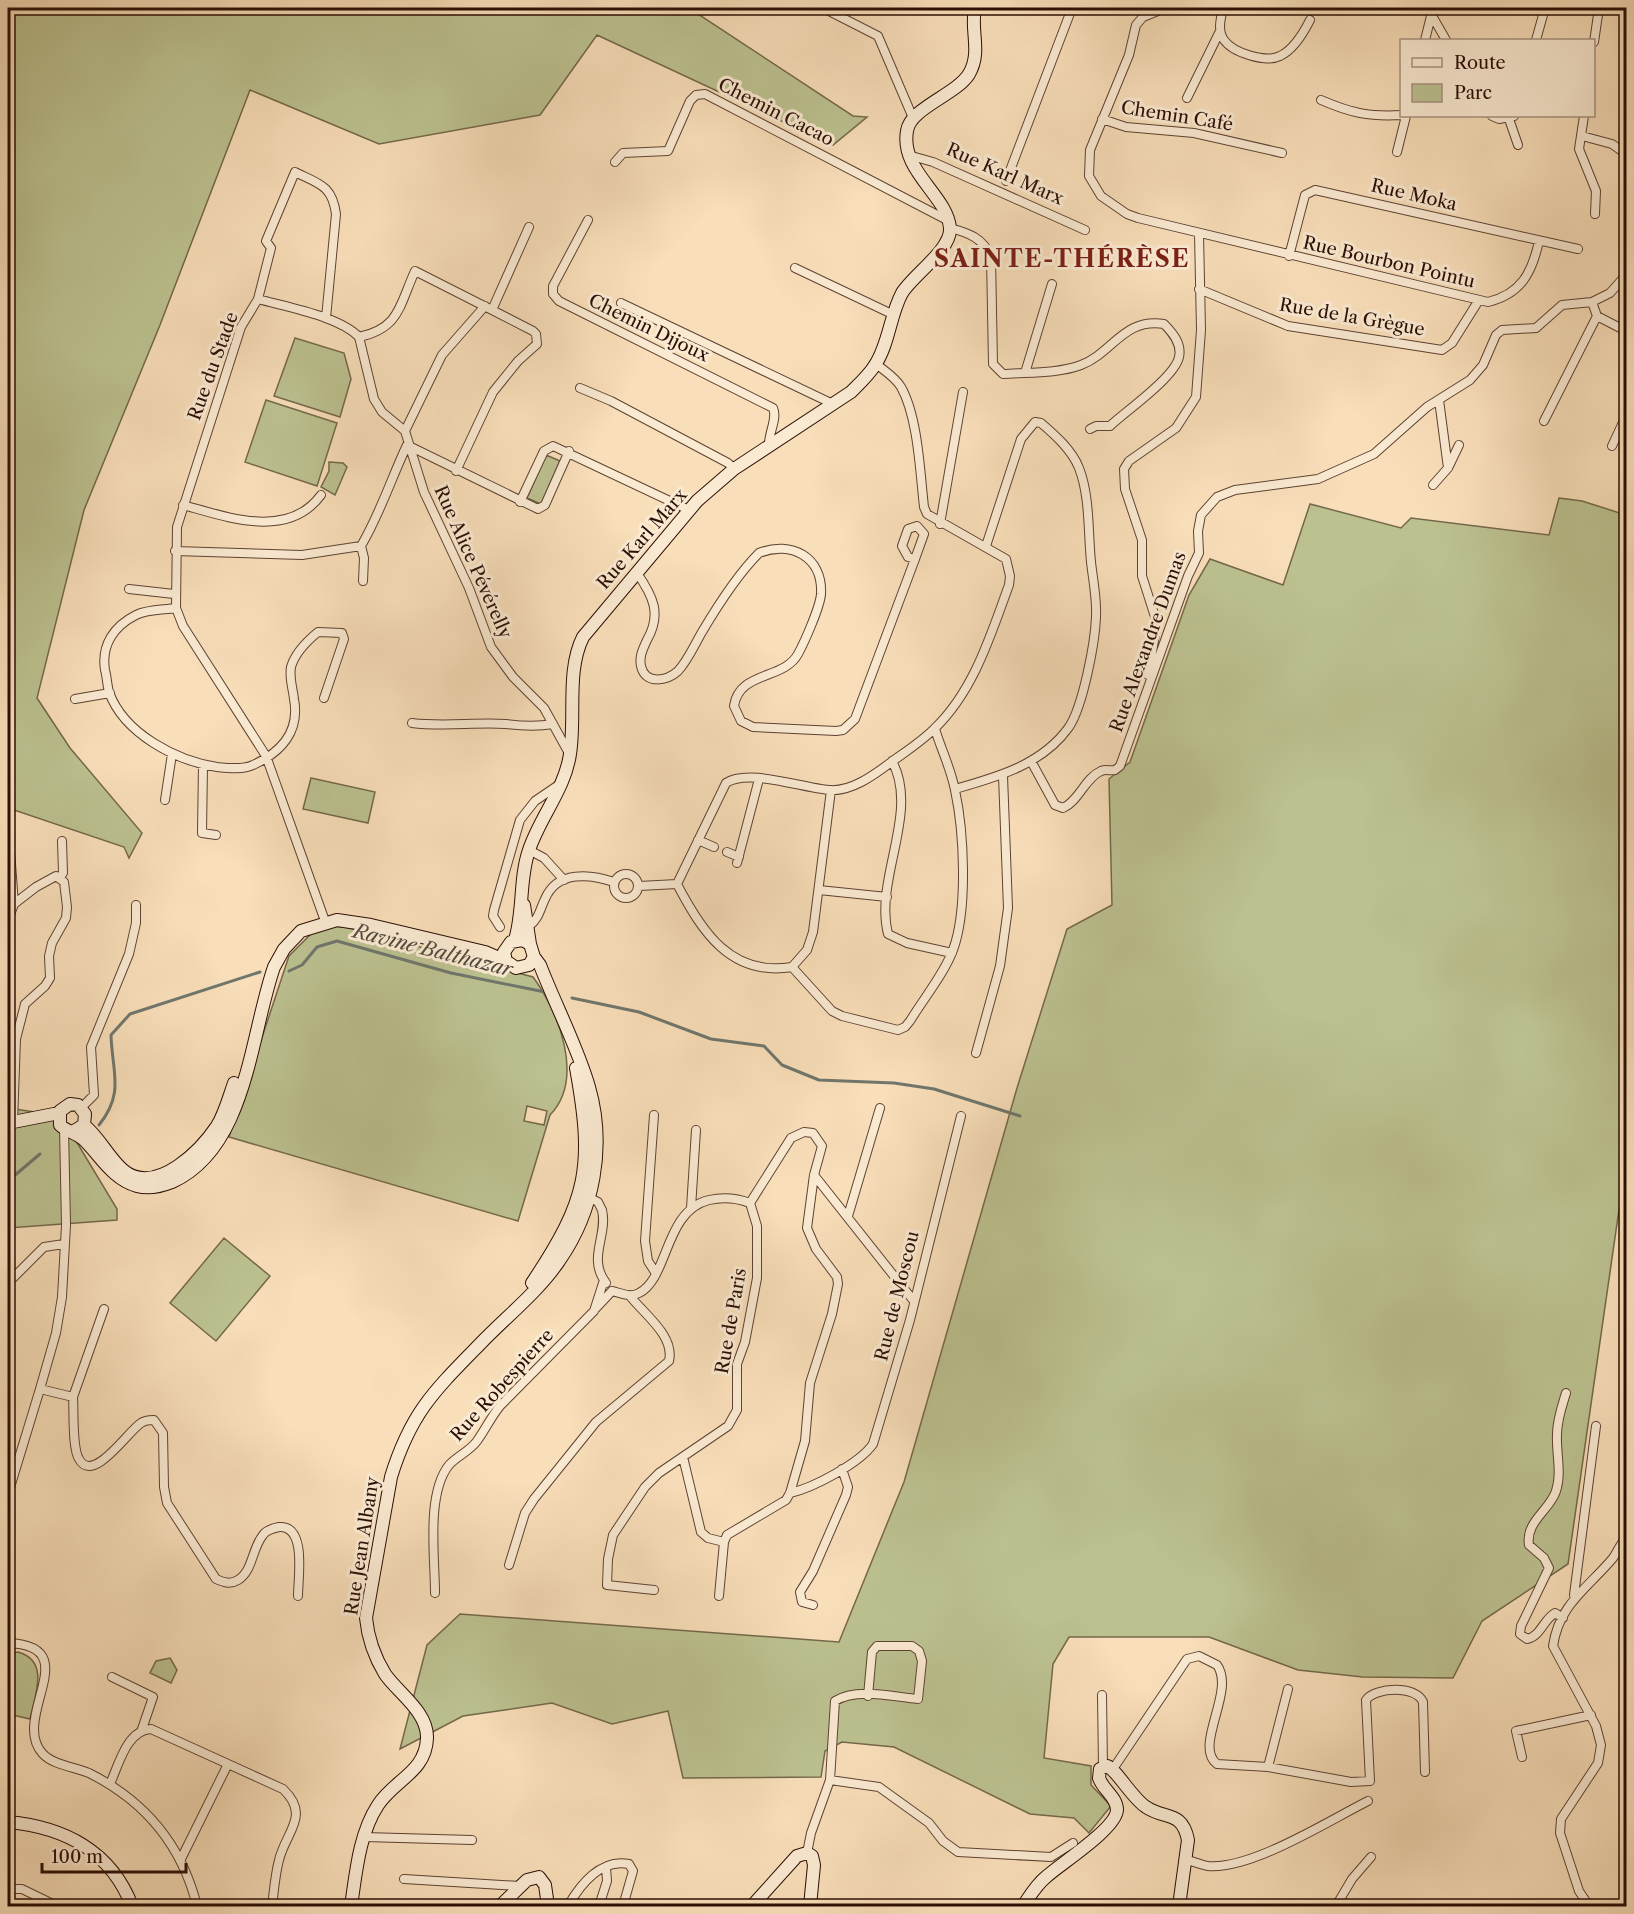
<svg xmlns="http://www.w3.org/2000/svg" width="1634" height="1914" viewBox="0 0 1634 1914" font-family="'Libre Caslon Text',serif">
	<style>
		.green { fill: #bcc190; stroke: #74684a; stroke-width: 1.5; fill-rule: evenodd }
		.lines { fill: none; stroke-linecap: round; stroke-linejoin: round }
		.stream { stroke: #6f766c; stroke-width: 3 }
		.street-casing { stroke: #5e4232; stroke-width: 10 }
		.secondary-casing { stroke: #2b0e05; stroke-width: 14 }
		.street { stroke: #faead2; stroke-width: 8 }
		.secondary { stroke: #faead2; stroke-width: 12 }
		.labels { text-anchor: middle; stroke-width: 6; stroke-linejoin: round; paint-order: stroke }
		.street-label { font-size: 18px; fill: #2b0e05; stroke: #faead2 }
		.water-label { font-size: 20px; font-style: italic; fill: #534b41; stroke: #faead2 }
		.district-label { font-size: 24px; font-weight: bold; letter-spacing: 1.5px; fill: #7a1f14; stroke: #faead2 }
	</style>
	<rect width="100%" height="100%" fill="#f8deb9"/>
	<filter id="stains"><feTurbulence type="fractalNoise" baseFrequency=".00333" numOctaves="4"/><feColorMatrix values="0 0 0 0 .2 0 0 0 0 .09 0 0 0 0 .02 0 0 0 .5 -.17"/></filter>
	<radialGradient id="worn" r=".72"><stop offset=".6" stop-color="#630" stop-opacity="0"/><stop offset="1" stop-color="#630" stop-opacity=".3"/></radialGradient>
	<path class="green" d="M8,8H689L853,116L867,117L833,145L597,35L540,115L379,144L250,90L160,325L84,510L37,698L70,748L142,833L129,858L124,847L8,808Z
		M295,338L344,353L351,379L340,417L274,396Z
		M266,400L337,423L317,486L245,462Z
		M546,455L560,461L541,504L527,498Z
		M329,462L343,463L347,467L335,495L321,487L329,471Z
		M1559,498L1582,501L1626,515V1161L1568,1564L1482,1621L1453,1678L1363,1677L1298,1670L1209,1637H1069L1053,1664L1044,1758L1091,1766V1785L1111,1806L1089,1833L1074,1818L1030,1814L894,1747L842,1742L825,1751L821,1777L683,1778L668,1711L612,1724L552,1703L463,1716L400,1749L427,1645L460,1614L839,1642L904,1482L1017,1088L1067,929L1112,905L1109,779L1130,762L1189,595L1210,559L1283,585L1310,504L1401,528L1411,518L1549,535Z
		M311,778L375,792L368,823L303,809Z
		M328,926L345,927L533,977C559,1012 585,1079 550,1115L518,1221L229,1137L289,956L313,932ZM527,1106L547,1111L544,1125L524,1121Z
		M8,1108L61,1116L117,1209V1220L8,1228Z
		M224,1238L270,1276L216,1341L170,1303Z
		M18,1652C50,1661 35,1695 30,1719L8,1714V1661L12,1653Z
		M170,1658L177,1670L171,1683L150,1673L156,1661Z"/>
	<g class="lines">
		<path class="stream" d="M289,971L302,965L317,947L337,941L451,973L545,992
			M572,998L639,1012L711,1039L764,1046L782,1065L819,1080L894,1083L934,1089L1020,1116
			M99,1125C125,1093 112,1072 111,1035L130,1014L260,972
			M8,1181L40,1154"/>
		<g class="street-casing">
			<path id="street" d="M823,8L878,36L913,118
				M1165,8L1143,17L1136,25L1129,55L1090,150L1089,176L1101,196L1127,214L1138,218L1488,302C1521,294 1532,273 1539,241
				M1223,8C1221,18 1217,30 1224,40C1233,53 1266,63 1280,56C1293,50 1304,32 1310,20
				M1431,14L1446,40
				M1425,40L1433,8
				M1536,40L1545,8
				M1594,42L1599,8
				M1187,98L1220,31
				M1321,100C1351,113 1369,117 1402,115
				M1492,116L1499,119L1514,116
				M1584,116L1579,149L1596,191L1595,214
				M1102,119L1126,127L1194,133L1282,153
				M1509,119L1518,145
				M1582,136L1612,144L1626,154
				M1397,152L1406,116
				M908,155L933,162L1085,230
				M615,162L623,153L668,151L690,101L696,95L705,94L947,220
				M1006,181L1072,8
				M588,220L553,286V294L559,301L773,408C778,419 768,433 769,446
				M950,228C969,233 983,238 991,257L993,364L1003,374C1027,372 1057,374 1081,365C1114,352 1123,318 1164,324C1173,333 1182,344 1179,357C1175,377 1126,411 1110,426H1096L1090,429
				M1289,256L1305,195L1315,190L1578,249
				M795,268L894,315
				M1199,289L1288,326L1442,350L1452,343L1479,300
				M258,299L271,248L266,241L295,172C319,184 332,185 336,214L326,318
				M1592,302L1597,316L1626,331
				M621,303L833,404
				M359,337C400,328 399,306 415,271L492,310
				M1025,373L1052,284
				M580,388L611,401L728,463L734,469
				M1439,400L1448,468
				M1544,421L1597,316
				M405,431L424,492L469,588L491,647L513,677L544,708L570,755
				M405,431L442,355L485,306
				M407,445L538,509L545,505L569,451
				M1612,446L1626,416
				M456,471L493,392L518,361L537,344L536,334L533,331L492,310L529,227
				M1433,485L1448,468L1459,445
				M520,502L544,451L553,446L689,510
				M183,505C227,517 288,540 321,495
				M940,524L963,392
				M175,551L302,555L361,546
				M637,573C653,596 662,614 647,640C643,649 639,656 641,666C645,685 667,681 678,671C688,660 695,644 702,632C718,605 737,575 759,553C791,540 823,557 821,594C820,607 805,641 798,654C784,680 739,671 734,706L741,721L753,727L836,731L843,730L855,719L915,559L924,534L917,526L908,529L902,546L908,557L915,559
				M363,581L364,558L361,546C380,514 391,479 407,445
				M129,589L174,594
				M176,608C163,610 148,609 136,615C114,626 101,645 105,670C107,677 107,685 109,692C124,734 177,761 217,767C227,768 243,770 253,765C282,752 300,731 294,699C293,689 289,678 291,667C295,653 307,641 318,632L342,633L344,639L324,698
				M1148,675L1157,623L1142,576V540L1125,489L1124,469L1129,461L1176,428L1196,397L1201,330L1199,233
				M75,699L110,693
				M412,723C444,727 475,722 506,724C522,726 536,727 553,724
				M892,761C920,812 874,879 888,934L907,943L952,953
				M1031,761L1055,805L1063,808C1079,801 1085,778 1101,771C1106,769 1110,771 1115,770L1120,766L1188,576L1199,553L1198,531L1201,515L1217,497L1235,490L1318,479L1374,454L1427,407L1470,380L1483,365L1496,335L1502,330L1536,328L1562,305L1592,302L1610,293L1626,275
				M203,765L202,833L216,835
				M955,789C997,777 1042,765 1069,727C1083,706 1095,643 1096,617C1097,599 1093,580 1091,562C1088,532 1090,496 1079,468C1072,450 1055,435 1041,423L1035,422L1021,439L986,546
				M165,800L172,754
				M698,840L714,847
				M529,850L544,858L564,880
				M727,852L739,857
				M737,863L759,779
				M614 886a12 12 0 1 1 24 0a12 12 0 1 1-24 0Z
				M60,877L63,873L62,841
				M677,884L726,783C748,768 802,788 829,790C851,792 874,775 890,763C905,752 921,742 934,729C974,691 991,634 1009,585L1010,576L1006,559L927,514L924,507C920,472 918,417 901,387C895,377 885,371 876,364
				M677,884C702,932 731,977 792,967L807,950L813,932L831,790
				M639,886L677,884
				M819,890L887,897
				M8,920L14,904L9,837
				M325,921L266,756L183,626L176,608L177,527L241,327L258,299C286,307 339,316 359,337L374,399L382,412L405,431
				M529,926C539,919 540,909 545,899C557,870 591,874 614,882
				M500,927L493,916L494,910L520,820L535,801L560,784
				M792,967L832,1011L842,1016L898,1030L905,1027L910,1021C924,998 944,974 953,950C968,909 964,832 955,790C951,769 941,749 935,729
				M976,1053L1000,966L1008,908L1003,776
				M82,1107L94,1095L91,1047L129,954L136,923V905
				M654,1115L645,1241L648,1261L655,1272
				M13,1122L16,1039L25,1004L45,986L50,978L49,956L52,943L66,918L67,907L64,882L56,876L36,887L14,904
				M814,1175L913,1300
				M586,1196L598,1202L602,1210C608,1236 587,1258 606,1283
				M691,1208L696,1130
				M848,1216L880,1108
				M8,1283L44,1247L64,1244
				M612,1291C621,1293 630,1298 639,1293C669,1278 664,1211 709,1200C722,1197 737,1198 750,1203
				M596,1308L612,1291
				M8,1329V1337
				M40,1389L73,1397C74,1411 72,1448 79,1459C93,1485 129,1430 141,1423C145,1420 149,1420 154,1420L163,1433L164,1487L167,1503L216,1579C223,1582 230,1585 238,1580C253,1571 252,1548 263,1535C266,1530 274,1528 279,1527C307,1525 298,1578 298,1596
				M73,1397L104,1309
				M683,1457L701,1532L708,1538L724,1542
				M790,1493C813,1488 860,1463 873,1444L910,1320L961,1116
				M8,1494L40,1389L56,1333L62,1297L66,1225L64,1128
				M509,1565L525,1513L534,1499L596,1422L669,1361C675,1336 644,1314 630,1296
				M654,1590L607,1585L608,1559L613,1535L645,1487L659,1473L728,1426L737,1410V1364L745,1342L757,1278V1226L750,1203
				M435,1593C435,1557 426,1494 449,1465C457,1456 470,1451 477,1441C485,1430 491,1417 500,1406L594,1311L604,1280
				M1574,1595L1596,1426
				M719,1596L724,1542L727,1535L786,1500L790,1493L805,1441L810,1383L832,1314L838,1284L837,1277L816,1249L807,1228L814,1175L822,1146L813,1133L804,1132L791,1138L750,1203
				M813,1605L802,1602L800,1592L813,1571L846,1495L848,1487L842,1469
				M1563,1618L1555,1613C1543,1620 1541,1636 1527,1639L1520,1634L1521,1626L1549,1568L1544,1558L1529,1545C1525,1522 1550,1510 1556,1491C1562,1473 1556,1453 1557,1434C1557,1420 1562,1406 1566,1393
				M8,1643C88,1646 9,1718 43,1754C53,1765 75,1767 89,1773C145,1801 182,1846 197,1906
				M112,1677L153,1697L142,1729
				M1102,1695L1103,1767
				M1522,1757L1516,1731L1591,1715
				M1268,1767L1288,1689
				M1113,1769L1187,1659L1199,1656L1217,1665C1236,1691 1193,1746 1217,1764L1268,1767L1351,1782L1370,1781L1366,1700C1375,1687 1416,1685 1423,1702L1425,1772
				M830,1780L879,1787L929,1823L943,1841L958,1852L1051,1857L1073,1843
				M110,1784C119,1764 127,1730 151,1729L283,1789C311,1816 286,1831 279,1860C275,1875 274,1891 272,1906
				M364,1837L472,1840
				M807,1853L811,1833L830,1780L835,1701C857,1687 894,1697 918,1699L922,1661L919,1651L912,1646H877L872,1652L868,1696
				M181,1859L228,1764
				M1186,1860C1193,1861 1201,1865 1208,1866C1251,1870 1328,1821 1368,1801
				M404,1879L520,1886
				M8,1889H22L57,1906
				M568,1906C580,1885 601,1858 629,1864L633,1871L625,1899
				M599,1906L607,1881L606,1867
				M1336,1906L1352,1879L1371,1857
				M1589,1906L1579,1891L1560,1833L1561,1819L1598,1763L1601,1745L1596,1726L1553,1646C1559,1604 1588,1588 1613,1558C1618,1551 1620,1544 1626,1538"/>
		</g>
		<g class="secondary-casing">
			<path id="secondary" d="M524,905L530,944
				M515,940C524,910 519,879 529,850C540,817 565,789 570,754C576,716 566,671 583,637L697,501L734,469L851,392C859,384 869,375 875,365C889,344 890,315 902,293C913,275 952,249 950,228C947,195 900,171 907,131C910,108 956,95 969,74C982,52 970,30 975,8
				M8,1123L59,1113
				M84,1125C100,1137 111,1163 127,1173C159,1193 201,1150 217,1126C225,1113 229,1097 234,1083
				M74,1131L84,1125L85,1114L78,1105L70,1104L60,1111V1125C67,1132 75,1132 83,1139C100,1155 112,1179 137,1186C148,1189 162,1186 172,1182C247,1148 250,1036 274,967L284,949L301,931L337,920L371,925L485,952L506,961
				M532,1283C588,1199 594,1167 576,1068
				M8,1822C64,1827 111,1851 132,1906
				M351,1906C356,1873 359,1834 378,1805C394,1780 426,1772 427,1738C428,1712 398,1693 385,1674C374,1656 368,1639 366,1618L391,1477C411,1412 435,1390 481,1343C506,1317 539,1291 559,1261C594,1211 606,1146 589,1087C578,1048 555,1004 540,965L534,957L530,944L522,940L511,942L504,952L506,961L516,968L529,965L534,957
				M500,1906L527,1880L539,1877L545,1885L548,1906
				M752,1906L797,1856L807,1853L812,1856L814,1865L810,1906
				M1023,1906C1030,1896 1036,1885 1046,1877C1060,1864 1116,1829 1117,1810C1117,1797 1103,1790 1099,1778L1100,1769L1107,1766C1116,1769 1132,1798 1146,1807C1165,1820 1182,1810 1188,1840L1179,1906"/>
		</g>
		<use href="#street" class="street"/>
		<use href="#secondary" class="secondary"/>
	</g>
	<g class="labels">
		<g class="street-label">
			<text transform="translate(776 112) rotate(27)" y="6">Chemin Cacao</text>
			<text transform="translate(1177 116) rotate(9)" y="6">Chemin Café</text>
			<text transform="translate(1005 174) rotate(24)" y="6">Rue Karl Marx</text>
			<text transform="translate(1414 195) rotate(13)" y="6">Rue Moka</text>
			<text transform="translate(1389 262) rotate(13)" y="6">Rue Bourbon Pointu</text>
			<text transform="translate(1352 317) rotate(10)" y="6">Rue de la Grègue</text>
			<text transform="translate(649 328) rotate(26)" y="6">Chemin Dijoux</text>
			<text transform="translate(213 366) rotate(-70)" y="6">Rue du Stade</text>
			<text transform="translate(642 539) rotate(-49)" y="6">Rue Karl Marx</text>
			<text transform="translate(473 562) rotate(66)" y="6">Rue Alice Pévérelly</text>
			<text transform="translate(1148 642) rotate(-70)" y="6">Rue Alexandre Dumas</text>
			<text transform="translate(897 1296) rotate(-76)" y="6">Rue de Moscou</text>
			<text transform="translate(731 1321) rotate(-80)" y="6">Rue de Paris</text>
			<text transform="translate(502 1385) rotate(-48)" y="6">Rue Robespierre</text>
			<text transform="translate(362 1546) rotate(-81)" y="6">Rue Jean Albany</text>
		</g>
		<g class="water-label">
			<text transform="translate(433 950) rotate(14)" y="7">Ravine Balthazar</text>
		</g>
		<g class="district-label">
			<text x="1062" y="267">SAINTE-THÉRÈSE</text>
		</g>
	</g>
	<rect width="1634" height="1914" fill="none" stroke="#f8deb9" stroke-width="30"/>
	<rect x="9" y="9" width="1616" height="1896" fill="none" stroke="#2b0e05" stroke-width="3"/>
	<rect x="15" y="15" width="1604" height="1884" fill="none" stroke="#2b0e05" stroke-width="1.5"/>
	<rect x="1400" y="39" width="195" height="78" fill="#faead2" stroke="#a79280" stroke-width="1.5"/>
	<rect x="1412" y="58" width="30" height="9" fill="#faead2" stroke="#a79280" stroke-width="1.5"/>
	<text x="1454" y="69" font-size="18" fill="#2b0e05">Route</text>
	<rect x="1412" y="84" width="30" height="18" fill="#bcc190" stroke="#a79280" stroke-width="1.5"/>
	<text x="1454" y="99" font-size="18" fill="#2b0e05">Parc</text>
	<path d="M42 1863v9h144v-9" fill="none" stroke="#2b0e05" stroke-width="3"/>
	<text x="51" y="1863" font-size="18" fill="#2b0e05" stroke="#faead2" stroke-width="4.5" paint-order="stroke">100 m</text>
	<rect width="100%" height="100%" filter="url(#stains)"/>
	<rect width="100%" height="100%" fill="url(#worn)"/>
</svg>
